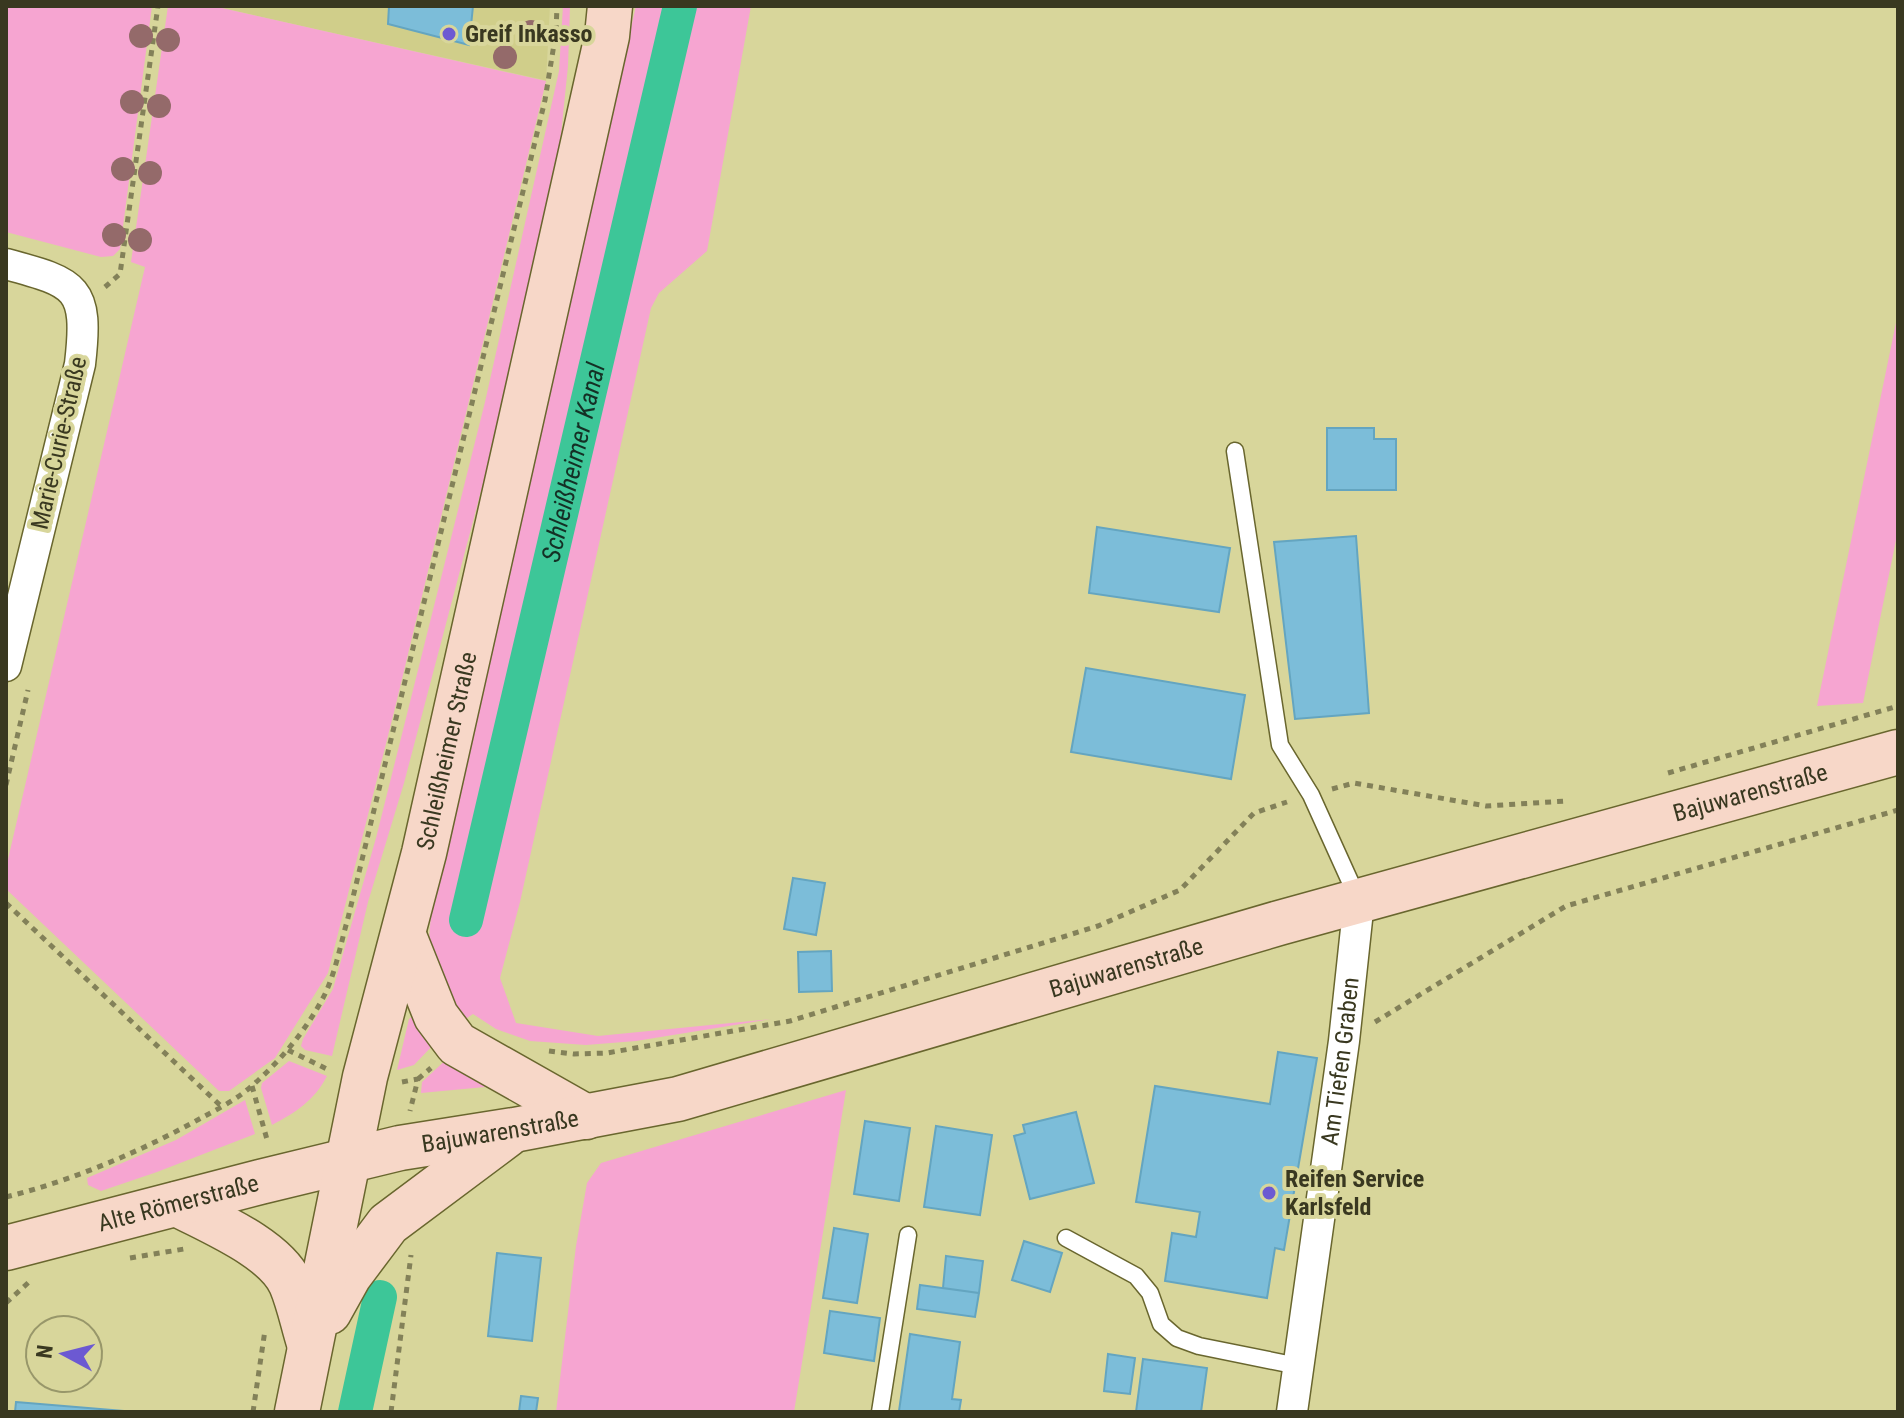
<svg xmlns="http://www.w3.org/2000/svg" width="1904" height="1418" viewBox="0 0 1904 1418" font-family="'Roboto Condensed',sans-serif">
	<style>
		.built { fill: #d0ce8a }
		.green { fill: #f6a5d1 }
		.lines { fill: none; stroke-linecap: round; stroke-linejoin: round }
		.canal { stroke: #3dc698; stroke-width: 34 }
		.building { fill: #7cbdd9; stroke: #64a5c0; stroke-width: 2 }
		.service-casing { stroke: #69662e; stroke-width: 19 }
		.minor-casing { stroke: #69662e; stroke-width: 33 }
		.secondary-casing { stroke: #69662e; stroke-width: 47 }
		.path { stroke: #838159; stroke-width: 5; stroke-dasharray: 6 6; stroke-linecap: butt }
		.service { stroke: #fff; stroke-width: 16 }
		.minor { stroke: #fff; stroke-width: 30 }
		.secondary { stroke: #f7d7c8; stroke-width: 44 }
		.tree { fill: #946a6a }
		.poi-dot { fill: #6c59d2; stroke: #d8d69b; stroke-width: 3 }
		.labels { text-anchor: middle; stroke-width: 8; stroke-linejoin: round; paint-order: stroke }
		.poi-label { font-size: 24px; font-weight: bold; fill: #393820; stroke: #d8d69b; text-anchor: start }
		.street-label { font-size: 24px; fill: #393820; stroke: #d8d69b }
		.water-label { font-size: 26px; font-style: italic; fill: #143025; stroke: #d8d69b }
	</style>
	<rect width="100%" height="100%" fill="#d8d69b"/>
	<path class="built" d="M213,6H550L546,81L544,80Z"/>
	<path class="green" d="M6,6H152L120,249L113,256L101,257L6,232Z
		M168,6H213L546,81L395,708L328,973L275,1058L229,1091H219L6,889V868L145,267L131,262Z
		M563,6H570L568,66L560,144L506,396L404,783L368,902L332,1056L305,1050L301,1046L303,1039L333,989L376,838L485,402L559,71Z
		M636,6H751L707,251L659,293L651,308L520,902L500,978L516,1023L598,1036L771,1019L636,1041L586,1045L530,1041L496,1029L473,1014L458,1024L431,974L429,940L432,901Z
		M1898,313V530L1863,703L1817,706Z
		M414,1015L436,1042L414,1065L397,1070L409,1019Z
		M450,1056L485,1077V1087L421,1093L422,1082Z
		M289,1061L327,1076C314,1101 296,1112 272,1125L261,1088L262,1083Z
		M846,1090L794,1412H556L576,1246L587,1183L601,1163Z
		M245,1100L255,1134L157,1172L101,1191L88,1185L87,1178L176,1140Z"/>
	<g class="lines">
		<g class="canal">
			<path id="s1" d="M466,920L680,6"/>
			<path d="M355,1412L380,1297"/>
		</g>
	</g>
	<path class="building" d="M389,6H473L469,45L388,24Z
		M1327,428H1374V439H1396V490H1327Z
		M1097,527L1230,548L1219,612L1089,593Z
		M1356,536L1369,713L1295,719L1274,542Z
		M1086,668L1245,695L1231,779L1071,752Z
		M793,878L825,883L816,935L784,929Z
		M831,951L832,991L799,992L798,952Z
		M1278,1052L1317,1058L1284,1250L1275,1248L1267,1298L1165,1281L1172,1233L1196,1237L1200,1212L1136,1202L1155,1086L1270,1104Z
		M1076,1112L1094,1183L1030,1199L1014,1136L1025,1133L1023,1125Z
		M865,1121L910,1128L899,1201L854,1194Z
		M936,1126L992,1135L980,1215L924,1207Z
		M834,1228L868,1234L857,1303L823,1298Z
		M1024,1241L1062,1253L1050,1292L1012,1280Z
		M497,1253L541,1258L532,1341L488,1336Z
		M946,1256L983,1261L979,1293L943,1288Z
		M920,1285L979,1293L975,1317L917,1309Z
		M830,1311L880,1318L874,1361L824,1353Z
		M910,1334L960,1342L952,1399L961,1400L959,1412L899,1411Z
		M1108,1354L1135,1358L1130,1394L1104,1391Z
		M1143,1359L1207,1368L1201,1412H1136Z
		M521,1396L538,1398L536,1412H519Z
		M16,1402L136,1412H15Z"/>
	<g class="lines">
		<g class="service-casing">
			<path id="service" d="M1235,451L1280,745L1311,795L1358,899
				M1066,1238L1136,1276L1150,1293L1161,1324L1177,1338L1199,1346L1298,1366
				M880,1412L908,1235"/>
		</g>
		<g class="minor-casing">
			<g id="minor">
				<path d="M6,264C77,283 89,287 80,364L6,666"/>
				<path id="s2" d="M1292,1412L1344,1041L1359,901"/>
			</g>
		</g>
		<g class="secondary-casing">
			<g id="secondary">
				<path d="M404,936L436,1016L457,1044L586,1117"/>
				<path d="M177,1204C211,1222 275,1248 291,1284C299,1303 303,1324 309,1343"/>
				<path id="s3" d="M6,1248L260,1182L400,1148L514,1130L678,1099L1279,923L1898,752"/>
				<path d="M329,1312L349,1276L388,1224L507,1135"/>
				<path id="s4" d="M297,1412L365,1077L424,853L607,36L610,6"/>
			</g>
		</g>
		<path class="path" d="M105,287L120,274L158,6
			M1668,773L1898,706
			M6,785L28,690
			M1332,789L1354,783L1486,806L1566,801
			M6,903L222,1107
			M1375,1022L1566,906L1898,810
			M288,1050L329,1070
			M549,1051L574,1054L607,1053L790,1021L1098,926L1180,890L1254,813L1287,802
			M418,1079L431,1068
			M402,1082L418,1079L410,1111
			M252,1086L268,1143
			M6,1197C74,1180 142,1151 203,1117C220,1108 239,1098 254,1084C282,1059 308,1028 325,994C336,971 341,942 348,918L545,100L556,32L557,6
			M130,1258L184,1249
			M6,1303L29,1282
			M253,1412L265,1330
			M391,1412L411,1255"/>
		<use href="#service" class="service"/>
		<use href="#minor" class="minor"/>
		<use href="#secondary" class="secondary"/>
	</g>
	<g class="tree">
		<circle cx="531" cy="32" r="12"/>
		<circle cx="141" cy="36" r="12"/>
		<circle cx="168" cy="40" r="12"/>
		<circle cx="505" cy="57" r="12"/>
		<circle cx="132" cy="102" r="12"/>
		<circle cx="159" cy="106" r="12"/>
		<circle cx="123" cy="169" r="12"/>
		<circle cx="150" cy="173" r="12"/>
		<circle cx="114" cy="235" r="12"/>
		<circle cx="140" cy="240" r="12"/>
	</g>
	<g class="poi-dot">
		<circle cx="449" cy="34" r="8"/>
		<circle cx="1269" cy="1193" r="8"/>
	</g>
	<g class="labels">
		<g class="poi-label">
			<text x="465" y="42">Greif Inkasso</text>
			<text x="1285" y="1187">Reifen Service<tspan x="1285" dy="28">Karlsfeld</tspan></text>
		</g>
		<g class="street-label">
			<text transform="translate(59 443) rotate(-77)" y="8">Marie-Curie-Straße</text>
			<text dy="8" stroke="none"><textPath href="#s4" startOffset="678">Schleißheimer Straße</textPath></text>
			<text dy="8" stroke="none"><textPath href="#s3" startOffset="1804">Bajuwarenstraße</textPath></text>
			<text dy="8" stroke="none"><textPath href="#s3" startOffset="1156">Bajuwarenstraße</textPath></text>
			<text dy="8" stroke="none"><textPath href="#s2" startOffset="354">Am Tiefen Graben</textPath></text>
			<text dy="8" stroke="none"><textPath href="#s3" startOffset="508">Bajuwarenstraße</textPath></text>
			<text dy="8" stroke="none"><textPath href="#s3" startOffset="178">Alte Römerstraße</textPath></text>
		</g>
		<g class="water-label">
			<text dy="9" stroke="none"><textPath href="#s1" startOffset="470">Schleißheimer Kanal</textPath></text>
		</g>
	</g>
	<rect width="1904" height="1418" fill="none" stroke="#393820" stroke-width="16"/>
	<g transform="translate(64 1354) rotate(277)"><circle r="38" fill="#d8d69b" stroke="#98976a" stroke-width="2"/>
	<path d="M0-6L14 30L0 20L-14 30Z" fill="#6c59d2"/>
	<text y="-12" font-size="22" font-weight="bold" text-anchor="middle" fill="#393820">N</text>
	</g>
</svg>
